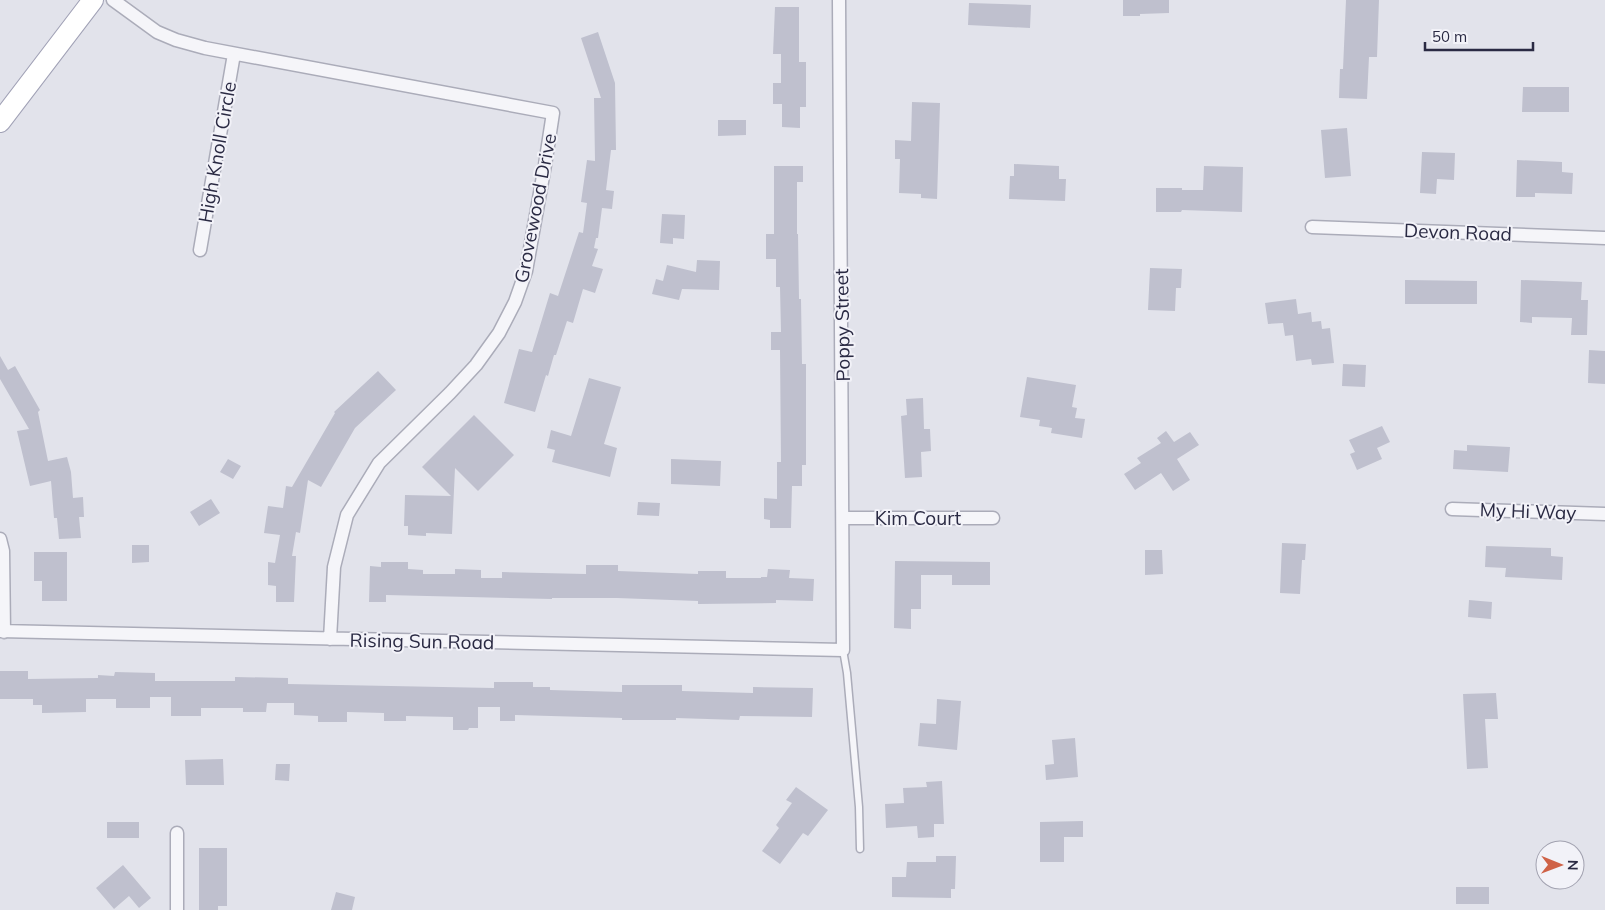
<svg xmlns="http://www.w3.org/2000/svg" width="1605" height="910" viewBox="0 0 1605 910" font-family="Mulish,sans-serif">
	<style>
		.building { fill: #bfc0ce }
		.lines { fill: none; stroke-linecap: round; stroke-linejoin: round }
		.lane-casing { stroke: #abacb9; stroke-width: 9 }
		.street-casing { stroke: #abacb9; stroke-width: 15 }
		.primary-casing { stroke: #a1a2b6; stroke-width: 22 }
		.lane { stroke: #f5f5f9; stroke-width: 6 }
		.street { stroke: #f5f5f9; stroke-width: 12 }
		.primary { stroke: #fff; stroke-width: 20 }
		.labels { text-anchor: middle; stroke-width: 4; stroke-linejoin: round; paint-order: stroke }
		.street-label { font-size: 19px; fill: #2a2a43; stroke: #f2f2f8 }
	</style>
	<rect width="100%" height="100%" fill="#e2e3eb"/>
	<path class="building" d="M1123,0H1169V13L1140,14V16H1123Z
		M1346,0H1379L1377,57H1369L1367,99L1339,98L1340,69H1343Z
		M969,3L1031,5L1030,28L968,25Z
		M775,7H799V62H806V107H800V128L782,127V104H773V83H781V54H773Z
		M598,32L615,83L616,150H611L606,190L614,191L612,209L602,208L598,238H596L594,248L598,249L592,266L603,269L595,293L583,289L573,323L567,321L556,355H554L548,376L546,375L535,412L504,403L519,349L532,352L550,293L558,296L579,232L583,233L587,203L581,202L587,160L595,161L594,98H601L581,38Z
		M1523,87H1569V112H1522Z
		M912,102L940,103L937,199L921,198V194L899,193L900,159H895V140L911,141Z
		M718,120H746V135L718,136Z
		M1347,128L1351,176L1325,178L1321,130Z
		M1422,152L1455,153L1454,180L1437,179L1436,194L1420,193Z
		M1517,160L1562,162V172L1573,173L1572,194L1535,193V197H1516Z
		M1014,164L1059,166V179H1066L1065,201L1009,199L1010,176H1014Z
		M774,166H803V182H797V234H798L799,299H801L802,364H806V465H802V486H792L791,528H770V520L764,519V498L777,499V462H781L780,350H771V332H781L780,287H776V259H766V234H774Z
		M1204,166L1243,167L1242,212L1182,210L1181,212H1156V188H1182V190H1203Z
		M662,214L685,215L684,239L673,238V244L660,243Z
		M697,260L720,261L719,290L682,289L679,300L652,294L656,279L663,281L667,265L696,272Z
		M1150,268L1182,269L1181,288H1176L1175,311L1148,310Z
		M1405,280L1477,281V304H1405Z
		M1521,280L1582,282L1581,300H1588L1587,335H1571L1572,318L1532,317V323L1520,322Z
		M1296,299L1298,314L1311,312L1312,322L1321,321L1322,329L1330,328L1334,363L1312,365L1311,359L1296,361L1293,335L1285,336L1283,323L1268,324L1265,303Z
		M1589,350L1605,351V384L1588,383Z
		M0,356L8,370L15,366L40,410L38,412L48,461L67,457L71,472L73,498L83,497L84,517H79L81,538L59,539L57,518H54L51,481L30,486L17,431L29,429L0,379Z
		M1343,364L1366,365L1365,387L1342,386Z
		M378,371L396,390L355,428L321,487L308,480L300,533L296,532L292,556H296L294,602H276V586L268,585V562L275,563L280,535L264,533L268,506L283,508L286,486L292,487L335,413L334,412Z
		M1027,377L1076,385L1072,407L1077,408L1075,418L1085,419L1082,438L1051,433L1052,428L1039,426L1040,420L1020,417Z
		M589,378L621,387L604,444L617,448L610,477L552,462L555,450L547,448L551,430L571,436Z
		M923,398L924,429H930L931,451L921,452L922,477L905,478L901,416L907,415L906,399Z
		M474,415L514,455L478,491L455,468L452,534L426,533V536L408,535V526H404L405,495L451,496L422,467Z
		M1382,426L1390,442L1377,448L1382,459L1357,470L1350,454L1355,452L1349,440Z
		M1166,431L1174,442L1190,432L1199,445L1177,459L1190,480L1173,491L1161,473L1135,490L1124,474L1141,463L1137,458L1161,443L1157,438Z
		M1467,445L1510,447L1508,472L1453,469L1454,450L1467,451Z
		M228,459L241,466L233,479L220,472Z
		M671,459L721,461L720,486L671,484Z
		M211,499L220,513L199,526L190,512Z
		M638,502L660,503L659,516L637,515Z
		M1282,543L1306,544L1305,560H1302L1300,594L1280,593Z
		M132,545H149V562L132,563Z
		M1486,546L1551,548V556L1563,557L1562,580L1505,577L1506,568L1485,567Z
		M1145,550H1162L1163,574L1145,575Z
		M34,552H67V601H42V581H34Z
		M895,561L990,562V585H952V575H921V609H911V629L894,628Z
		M381,562H408V569L423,570V574H455V569L481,570V578H502V572L586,574V565H618V571L698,574V571H726V578H761V577H767L768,569L790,570L789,578L814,579L813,601L776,600V603L698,604V601L617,598H552V599L386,595V602H369L370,566L381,567Z
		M1469,600L1492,602L1491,619L1468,617Z
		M0,671H28V679L98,678V675L114,676L115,672L155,673V681H235V677L288,678V684L494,688V682H533V687H550V690L622,692V685H682V691L753,693V687L813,688L812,717L740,716L739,720L676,718V720H622V718L515,715V721H500V707H478V728H469L468,730H453V717L406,716V721H384V713L347,712V722H318V716L294,715V703H267L266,712H243V708H201V716H171V697H150V708H116V699H86V712L42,713V705H33V699H0Z
		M1496,693L1498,719H1485L1488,768L1467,769L1463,694Z
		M937,699L961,701L957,750L918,746L920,723L936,724Z
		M1075,738L1078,777L1046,780L1045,765L1054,764L1052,740Z
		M223,759L224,785H186L185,760Z
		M276,764H290L289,781L275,780Z
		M942,781L944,824H934V837L918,838L917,826L886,828L885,804L904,803L903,788L927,787L926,782Z
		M796,787L828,810L808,836L803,833L780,864L762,851L779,828L776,825L792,803L786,800Z
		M1083,821V837H1064V862H1040V822Z
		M107,822H139V838H107Z
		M199,848H227V906H218V910H199Z
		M936,856H956L955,889H951V898L892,897V877H906L907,862H936Z
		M123,865L151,898L139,908L129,896L114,909L96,888Z
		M1456,887H1489V904H1456Z
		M336,892L355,897L352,910H331Z"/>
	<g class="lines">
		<g class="lane-casing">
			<path id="lane" d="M843,650L847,673L859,807L860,849"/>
		</g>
		<g class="street-casing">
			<path id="street" d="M113,0L157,32L176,40L205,48L553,113L545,165L526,271L515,302L499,333L476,365L450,393L379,463L347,515L334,567L330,639
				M1312,227L1605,238
				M200,250L234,54
				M1452,509L1605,514
				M843,518H993
				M0,539L3,551L4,632
				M0,631L843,650L839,0
				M177,910V833"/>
		</g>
		<g class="primary-casing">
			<path id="primary" d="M0,122L93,0"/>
		</g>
		<use href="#lane" class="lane"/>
		<use href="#street" class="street"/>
		<use href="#primary" class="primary"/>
	</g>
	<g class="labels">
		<g class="street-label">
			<text transform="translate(217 152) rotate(-80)" y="7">High Knoll Circle</text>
			<text transform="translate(535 208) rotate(-79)" y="7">Grovewood Drive</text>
			<text transform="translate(1458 232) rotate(2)" y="7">Devon Road</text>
			<text transform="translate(842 325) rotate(-91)" y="7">Poppy Street</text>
			<text transform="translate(1528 511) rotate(2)" y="7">My Hi Way</text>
			<text x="918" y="525">Kim Court</text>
			<text transform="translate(422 641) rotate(1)" y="7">Rising Sun Road</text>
		</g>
	</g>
	<g transform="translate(1560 865) rotate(91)"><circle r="24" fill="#f2f2f8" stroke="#a2a2b0"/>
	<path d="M0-4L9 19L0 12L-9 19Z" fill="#cf6247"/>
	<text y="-8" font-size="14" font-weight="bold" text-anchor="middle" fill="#2a2a43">N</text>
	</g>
	<path d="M1425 42v8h108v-8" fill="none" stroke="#2a2a43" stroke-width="2.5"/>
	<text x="1432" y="42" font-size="15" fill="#2a2a43" stroke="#f2f2f8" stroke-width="4" paint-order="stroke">50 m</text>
</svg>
